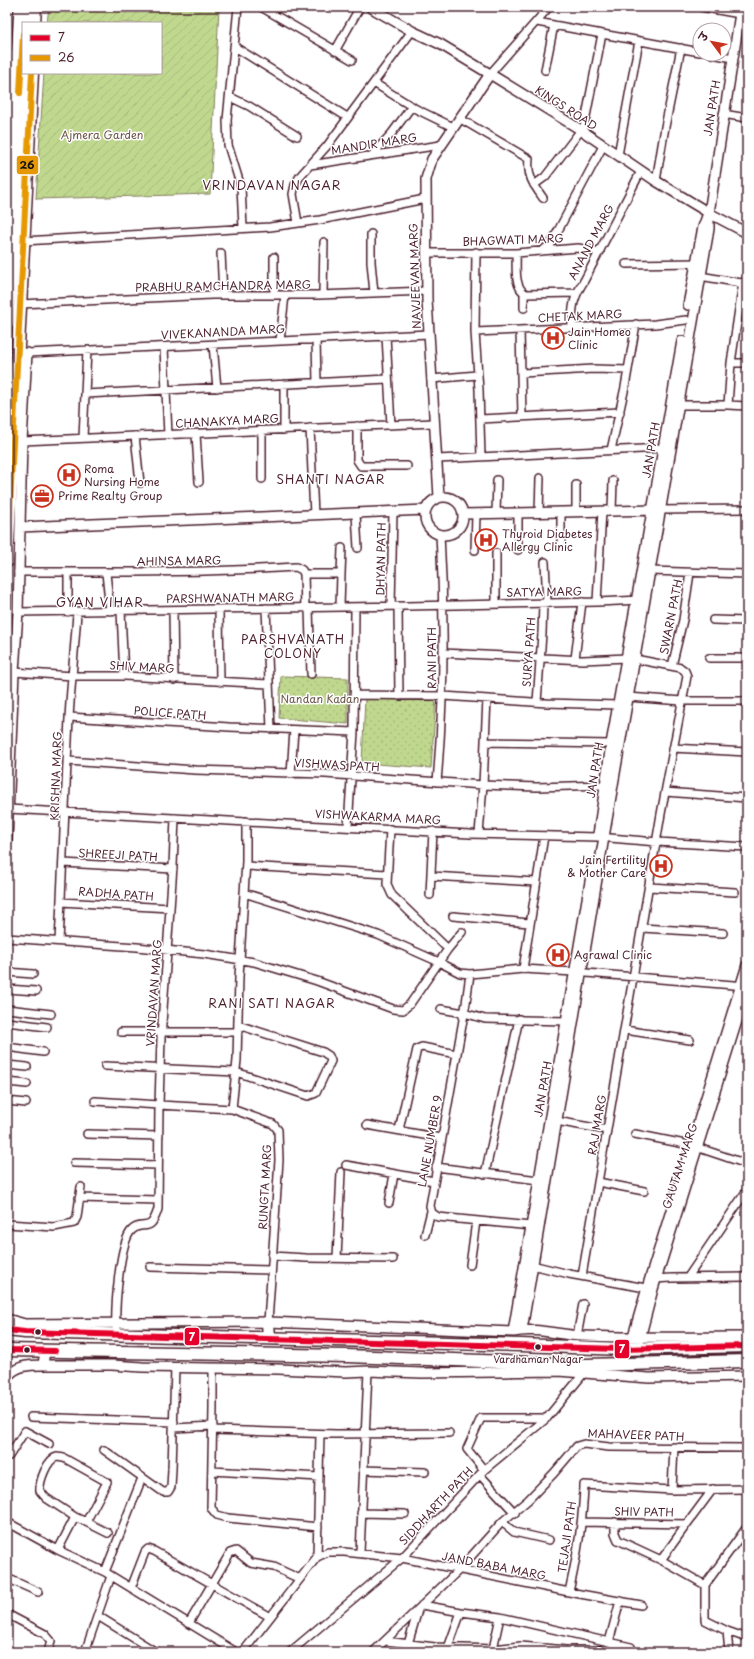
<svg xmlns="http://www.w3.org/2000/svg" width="754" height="1659" viewBox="0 0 754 1659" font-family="'Playpen Sans','Playpen Sans Deva',sans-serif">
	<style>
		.park { fill: url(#park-dots); stroke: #847c5c }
		.garden { fill: url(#garden-furrows); stroke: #847c5c }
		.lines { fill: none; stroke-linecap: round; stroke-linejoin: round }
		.street-casing { stroke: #4a1f2b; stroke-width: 10 }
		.secondary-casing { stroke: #4a1f2b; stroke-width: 12 }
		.highway-casing { stroke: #4a1f2b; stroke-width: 15 }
		.street { stroke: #fff; stroke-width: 7 }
		.secondary { stroke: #fff; stroke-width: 9 }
		.highway { stroke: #fff; stroke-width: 12 }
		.bus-1-casing { stroke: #fff; stroke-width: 9 }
		.bus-2-casing { stroke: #fff; stroke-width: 9 }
		.bus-1 { stroke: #e4002b; stroke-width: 6 }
		.bus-2 { stroke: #e69804; stroke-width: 6 }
		.bus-dot { fill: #4a1f2b; stroke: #fff; stroke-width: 1.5 }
		.labels { text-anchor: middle; stroke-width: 3; stroke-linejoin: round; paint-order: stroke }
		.bus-label { font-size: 10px; fill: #4a1f2b; stroke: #fff }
		.street-label { font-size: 11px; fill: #4a1f2b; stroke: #fff }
		.park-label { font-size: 11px; fill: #6d5649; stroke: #fff }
		.poi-label { font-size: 11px; fill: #4a1f2b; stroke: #fff; text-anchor: start }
		.neighbourhood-label { font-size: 12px; letter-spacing: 1px; fill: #4a1f2b; stroke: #fff }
		.line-badge { stroke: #fff; stroke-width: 1.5 }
		.badge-label { font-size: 11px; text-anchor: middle; font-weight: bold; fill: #fff }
		.pale-badge-label { font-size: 11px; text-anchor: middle; font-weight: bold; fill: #111 }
	</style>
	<defs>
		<pattern id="park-dots" width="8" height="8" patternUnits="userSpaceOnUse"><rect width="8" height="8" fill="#bfd88e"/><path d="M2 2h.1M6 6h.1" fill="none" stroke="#a6b97b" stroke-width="1.8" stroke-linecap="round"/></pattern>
		<pattern id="garden-furrows" width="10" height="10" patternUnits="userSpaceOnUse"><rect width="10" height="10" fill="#bfd88e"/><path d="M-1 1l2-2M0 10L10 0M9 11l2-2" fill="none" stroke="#a6b97b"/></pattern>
	</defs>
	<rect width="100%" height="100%" fill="#fff"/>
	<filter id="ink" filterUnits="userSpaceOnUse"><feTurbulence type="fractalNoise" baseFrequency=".025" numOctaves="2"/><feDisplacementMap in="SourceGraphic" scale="8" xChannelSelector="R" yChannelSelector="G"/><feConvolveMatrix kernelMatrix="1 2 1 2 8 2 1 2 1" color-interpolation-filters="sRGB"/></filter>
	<g filter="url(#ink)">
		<path class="park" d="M281,676L348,678V724L279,718Z
			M365,698H436L431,768L362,763Z"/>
		<path class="garden" d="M49,7H219L210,194L36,199L44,73H161V23H47Z"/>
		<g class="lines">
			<g class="street-casing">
				<path id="street" d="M238,7L227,120L228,145L241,187L243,228
					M261,7L352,60
					M701,7L740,14
					M537,22L700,52
					M235,47L347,117
					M335,51L360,7
					M7,54L16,57
					M712,54L733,58
					M7,70L14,67
					M545,70L554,25
					M490,74L549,7
					M374,83L416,109L453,127
					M230,97L249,106L297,136
					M723,114L747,118
					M459,118L529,159C527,176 533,184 543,198
					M583,132L602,34
					M372,155L392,133L412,106
					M618,155L639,41
					M310,165L441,145
					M656,181L665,127L681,48
					M534,185L545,177L581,130
					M298,223L293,194L295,185L300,176L327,146L412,31
					M371,234V262L374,293
					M23,241L270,227L320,220L425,199
					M542,251L551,244L603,146
					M476,252L475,332L479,390L481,457
					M221,253L223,295
					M427,253H516L578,248L600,252
					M516,253C517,266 513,287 526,294L576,293
					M274,257V295
					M626,264L700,263
					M700,276L747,284
					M524,293V308
					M323,294L324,242
					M20,304L212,295H319L427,291
					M572,327C572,307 573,298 584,281L641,171
					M520,330L522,416
					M475,332L655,324L686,320
					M386,336L391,425
					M316,340L317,383
					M280,341L285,295
					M213,345L217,388
					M164,347L168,435
					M27,353L429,334
					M731,363H747
					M522,373L594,369L628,370
					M431,379L477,375
					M85,394L388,379
					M678,405H728L747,406
					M728,405L731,363L743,282
					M480,419L620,412
					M357,426V460L361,466H407
					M310,428L314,515
					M284,430V384
					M262,431V479
					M196,434L199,482
					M135,436L140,483
					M83,438L87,350
					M22,441L434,423
					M611,450L625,387L636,324
					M437,459L663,448
					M659,510L747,509
					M576,511V485
					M612,511L613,481
					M539,512L540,478
					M496,513L497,480
					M356,514L358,548
					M561,545V512
					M475,550L476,514
					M518,550V513
					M496,553V603
					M545,562L547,603
					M650,571L747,574
					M18,572C111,572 203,573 296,567L302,570L304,574L305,608
					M68,572V612
					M106,573L110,611
					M304,574H341L340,607
					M341,574L342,548
					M597,602L602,511
					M391,606L393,512
					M398,606L399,696
					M266,608L271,729
					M309,608L311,674
					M219,609L220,682
					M173,610L174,680
					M121,611L124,676
					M18,612L407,606L597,602L641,600
					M713,620L747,621
					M443,653L583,660L627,658
					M709,658H747
					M575,659L582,602
					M672,666L683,620L690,573
					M14,672L73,676H124L269,684
					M354,695L443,696L547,703L618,705
					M628,697L682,701H747
					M537,702L542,634L543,603
					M69,717L229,727L354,732
					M485,742L611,744
					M673,748L747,752
					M68,761L195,770L325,774L483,785L537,787L605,785
					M291,774L294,730
					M437,782C444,700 445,617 440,534
					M665,792L747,798
					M8,809L470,834L598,837L657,842L747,847
					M246,821V861L239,977L237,1060L232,1109L273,1124L278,1130L279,1160L268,1322
					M348,827L354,732L355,607
					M390,829L387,884L392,895L448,949
					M479,834L483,785L487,699
					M63,863L173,869
					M246,866L387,874
					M431,876L536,882
					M649,887L735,892
					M244,893L378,935L439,962L448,949L462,932
					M430,895L433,831
					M61,902L170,908
					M453,916L529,923
					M642,928L723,933
					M7,938L137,947L204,954L254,962L317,981L393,1009L403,1010L410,1004L439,962L460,973L470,974L523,969L574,972L746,986
					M59,941C63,867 65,793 69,718C71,683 75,647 77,612
					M523,969L544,836
					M7,972L33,974
					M470,974L466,1003L430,1206L432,1213L438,1217L531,1226
					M7,989L36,991
					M7,1009L51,1014
					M441,1009L464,1013L485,1019L566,1021
					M7,1022L47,1027
					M625,1030L690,1040
					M121,1032H238
					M7,1047L43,1052
					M7,1065L27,1067
					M105,1066L236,1072L308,1096L316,1093L331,1061L329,1056L323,1052L238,1025
					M7,1082L27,1084
					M7,1101L26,1103
					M95,1101L159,1105L161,1038L173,866L175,818
					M556,1121L607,1130
					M367,1125L441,1138
					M399,1130L417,1049L422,1047L456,1054
					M87,1134L159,1136
					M635,1134L690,1145L747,1164
					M74,1163L158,1165
					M346,1165L434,1181
					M436,1167L539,1180
					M485,1174L519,1019
					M598,1182L644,1191
					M79,1198L158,1200
					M389,1203L394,1174
					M7,1224L54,1227L74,1223L77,1217L81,1187
					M425,1235L431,1211
					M272,1256L306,1258L393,1259
					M337,1258L341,1172
					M470,1265L476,1221
					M532,1265L569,1274L651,1289
					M150,1267L271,1270
					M582,1276L661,814L687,676L685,671L681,668L635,659
					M688,1277L747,1190
					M652,1279L672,1278L747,1277
					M116,1327C115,1309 119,1242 132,1230C143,1219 150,1236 158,1209L159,1105L232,1109
					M577,1336L583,1304
					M213,1368V1408L211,1508L217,1515L228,1518L318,1527
					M31,1417L174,1422
					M174,1428L213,1426
					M213,1430L336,1434L449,1433
					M104,1450L163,1492H168L171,1487L172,1469L175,1367
					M7,1456H9L25,1431L49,1444
					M363,1470L425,1472
					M484,1470L467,1449L481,1418H547
					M212,1471L319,1477
					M480,1475L515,1513
					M672,1490L674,1447
					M361,1513L405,1514
					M7,1522L58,1550L105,1572L236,1652
					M86,1522L108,1533
					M502,1522L514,1532L549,1540
					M582,1522L687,1524L713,1489
					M615,1522V1533L618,1540L661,1560
					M687,1524L661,1560L705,1585
					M58,1550L75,1517L46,1498L40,1491C39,1482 47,1459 57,1457C58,1457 63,1458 64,1458L107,1482L86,1522L75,1517
					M360,1553L368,1371
					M317,1557L320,1434
					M105,1572L142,1478
					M7,1578L38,1592
					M131,1588L145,1552L148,1549L154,1551L270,1617
					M569,1592C577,1557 583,1521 584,1485L672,1490L747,1489
					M422,1605L461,1612L500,1617L631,1647
					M7,1614L45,1634L51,1641L48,1652
					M98,1616L156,1652
					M189,1623L230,1553L236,1551L251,1563L274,1567L300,1579
					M727,1631L747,1638
					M385,1641L435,1647L493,1649L521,1646L566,1650V1652
					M609,1642L620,1601
					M408,1644L418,1610
					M448,1648L461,1612
					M493,1649L500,1617
					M566,1650L631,1649
					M85,1652L111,1576
					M243,1652L317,1557L328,1552H344L402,1558L569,1592L641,1605
					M290,1652L402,1558L484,1470L547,1418L584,1373V1369
					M373,1652L458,1571L502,1522L528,1500L554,1473L577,1446L584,1444L609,1447L747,1448
					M729,1652L727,1631L705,1620V1585L747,1527"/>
			</g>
			<g class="secondary-casing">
				<path id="secondary" d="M370,7L412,31L440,44L490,74L581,130L656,181L709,213L747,233
					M7,212L19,7
					M688,305L703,227L707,216
					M425 516a19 19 0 1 1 38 0a19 19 0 1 1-38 0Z
					M439,497L427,300L426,179L432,159L490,74
					M463,514L658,510
					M20,527L426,510
					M598,835L611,744L682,341
					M7,840L14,672L18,612L22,441L27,353L17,354
					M7,1319L25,1324L268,1322L513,1332C535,1327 559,1335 582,1336C637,1338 692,1337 747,1337
					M522,1330L604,837L709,229V213L741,7
					M513,1332L593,864
					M639,1342L653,1289L747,989
					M631,1343L647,1288L747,965
					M43,1365H112L142,1367L278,1369L346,1372L368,1371L422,1373L558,1371L649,1378L747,1376
					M7,1377C17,1365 29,1365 43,1365L45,1351"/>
			</g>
			<g class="highway-casing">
				<path id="highway" d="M24,23L25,7
					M34,23L35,7
					M7,323L23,34
					M7,561L32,73
					M268,1322L269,1338
					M7,1330L25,1332L521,1345L621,1349L747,1346
					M7,1350L347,1356L585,1365L747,1361"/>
			</g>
			<use href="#street" class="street"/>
			<use href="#secondary" class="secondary"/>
			<use href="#highway" class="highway"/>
			<g class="bus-1-casing">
				<path id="bus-1" d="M7,1330L25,1332L621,1349L747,1346
					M7,1350L55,1351"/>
			</g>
			<g class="bus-2-casing">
				<path id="bus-2" d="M20,93L23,34
					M7,561L32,73"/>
			</g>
			<use href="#bus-1" class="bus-1"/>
			<use href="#bus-2" class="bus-2"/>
		</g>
	</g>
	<defs>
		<g id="hospital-ring" transform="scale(1.15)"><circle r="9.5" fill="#fff" stroke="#c8321e" stroke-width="1.5"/><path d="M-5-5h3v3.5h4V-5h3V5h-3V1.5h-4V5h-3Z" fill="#c8321e"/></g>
		<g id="office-ring" transform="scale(1.15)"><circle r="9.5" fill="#fff" stroke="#c8321e" stroke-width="1.5"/><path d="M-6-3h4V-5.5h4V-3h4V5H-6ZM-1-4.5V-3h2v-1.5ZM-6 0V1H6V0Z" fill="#c8321e"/></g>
	</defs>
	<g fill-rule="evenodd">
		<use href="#hospital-ring" x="553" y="338"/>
		<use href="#hospital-ring" x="69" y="475"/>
		<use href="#office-ring" x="42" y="496"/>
		<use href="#hospital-ring" x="486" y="540"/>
		<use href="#hospital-ring" x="661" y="866"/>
		<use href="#hospital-ring" x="558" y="955"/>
	</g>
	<g class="bus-dot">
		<circle cx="38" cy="1332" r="3.5"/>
		<circle cx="538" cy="1347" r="3.5"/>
		<circle cx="27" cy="1350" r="3.5"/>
	</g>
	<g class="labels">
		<g class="bus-label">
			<text x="538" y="1363">Vardhaman Nagar</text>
		</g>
		<g class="street-label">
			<text transform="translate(566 108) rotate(33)" y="4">KINGS ROAD</text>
			<text transform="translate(712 108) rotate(-81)" y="4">JAN PATH</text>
			<text transform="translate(374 144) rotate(-9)" y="4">MANDIR MARG</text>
			<text transform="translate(513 240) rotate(-2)" y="4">BHAGWATI MARG</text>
			<text transform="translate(591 242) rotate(-62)" y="4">ANAND MARG</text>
			<text transform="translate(415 276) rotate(-92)" y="4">NAVJEEVAN MARG</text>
			<text transform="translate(223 286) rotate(-1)" y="4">PRABHU RAMCHANDRA MARG</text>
			<text transform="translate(580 316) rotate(-3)" y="4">CHETAK MARG</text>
			<text transform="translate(223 332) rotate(-3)" y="4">VIVEKANANDA MARG</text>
			<text transform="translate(227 421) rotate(-3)" y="4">CHANAKYA MARG</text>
			<text transform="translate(651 450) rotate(-80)" y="4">JAN PATH</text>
			<text transform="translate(381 559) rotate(-89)" y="4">DHYAN PATH</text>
			<text transform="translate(179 561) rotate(-1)" y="4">AHINSA MARG</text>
			<text transform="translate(544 592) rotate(-1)" y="4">SATYA MARG</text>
			<text transform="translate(230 598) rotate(-1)" y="4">PARSHWANATH MARG</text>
			<text transform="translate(671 617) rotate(-79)" y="4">SWARN PATH</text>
			<text transform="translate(529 652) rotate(-86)" y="4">SURYA PATH</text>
			<text transform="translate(432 658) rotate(-90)" y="4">RANI PATH</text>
			<text transform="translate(142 667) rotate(3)" y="4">SHIV MARG</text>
			<text transform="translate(170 713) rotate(4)" y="4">POLICE PATH</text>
			<text transform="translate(337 765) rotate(3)" y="4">VISHWAS PATH</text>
			<text transform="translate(595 770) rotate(-81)" y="4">JAN PATH</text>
			<text transform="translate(56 776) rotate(-88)" y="4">KRISHNA MARG</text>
			<text transform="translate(378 817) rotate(3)" y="4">VISHWAKARMA MARG</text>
			<text transform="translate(118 855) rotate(3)" y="4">SHREEJI PATH</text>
			<text transform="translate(116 894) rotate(4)" y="4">RADHA PATH</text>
			<text transform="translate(154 993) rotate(-86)" y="4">VRINDAVAN MARG</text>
			<text transform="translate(543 1089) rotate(-80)" y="4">JAN PATH</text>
			<text transform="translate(597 1125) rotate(-80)" y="4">RAJ MARG</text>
			<text transform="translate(430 1141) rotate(-80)" y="4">LANE NUMBER 9</text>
			<text transform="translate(680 1166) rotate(-72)" y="4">GAUTAM MARG</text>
			<text transform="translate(265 1187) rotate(-87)" y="4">RUNGTA MARG</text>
			<text transform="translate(636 1435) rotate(2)" y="4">MAHAVEER PATH</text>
			<text transform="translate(436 1506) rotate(-47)" y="4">SIDDHARTH PATH</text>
			<text transform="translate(644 1512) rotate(1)" y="4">SHIV PATH</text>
			<text transform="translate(567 1537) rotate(-82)" y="4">TEJAJI PATH</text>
			<text transform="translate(494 1566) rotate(11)" y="4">JAND BABA MARG</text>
		</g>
		<g class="park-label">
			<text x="102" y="139">Ajmera Garden</text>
			<text x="320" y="703">Nandan Kadan</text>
		</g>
		<g class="poi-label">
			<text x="568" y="336">Jain Homeo<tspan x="568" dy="13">Clinic</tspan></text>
			<text x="84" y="473">Roma<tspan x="84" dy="13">Nursing Home</tspan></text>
			<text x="58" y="500">Prime Realty Group</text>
			<text x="502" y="538">Thyroid Diabetes<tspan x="502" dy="13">Allergy Clinic</tspan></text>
			<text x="646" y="864" text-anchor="end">Jain Fertility<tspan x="646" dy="13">&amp; Mother Care</tspan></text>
			<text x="574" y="959">Agrawal Clinic</text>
		</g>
		<g class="neighbourhood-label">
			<text x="272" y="190">VRINDAVAN NAGAR</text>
			<text x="331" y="484">SHANTI NAGAR</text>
			<text x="100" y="607">GYAN VIHAR</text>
			<text x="293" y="644">PARSHVANATH<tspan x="293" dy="14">COLONY</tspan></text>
			<text x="272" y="1008">RANI SATI NAGAR</text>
		</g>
	</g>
	<g class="line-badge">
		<rect x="16" y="155" width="23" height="20" rx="4" fill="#e69804"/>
		<rect x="184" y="1327" width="16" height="19" rx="4" fill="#e4002b"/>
		<rect x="614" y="1339" width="16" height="20" rx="4" fill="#e4002b"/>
	</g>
	<g class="badge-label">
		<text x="192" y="1341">7</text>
		<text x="622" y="1353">7</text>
	</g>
	<g class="pale-badge-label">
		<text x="27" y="169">26</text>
	</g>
	<rect width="754" height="1659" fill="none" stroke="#fff" stroke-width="24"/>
	<rect x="12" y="12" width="730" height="1635" fill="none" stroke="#4a1f2b" stroke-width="1.5" filter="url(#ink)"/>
	<rect x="22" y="22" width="140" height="52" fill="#ffffff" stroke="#b7a5aa"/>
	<rect x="30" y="35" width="20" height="6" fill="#e4002b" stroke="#b7a5aa"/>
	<text x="58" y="42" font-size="12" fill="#4a1f2b">7</text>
	<rect x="30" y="55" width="20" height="6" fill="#e69804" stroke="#b7a5aa"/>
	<text x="58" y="62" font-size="12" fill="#4a1f2b">26</text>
	<g transform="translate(712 42) rotate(302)"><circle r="19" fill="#ffffff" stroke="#b7a5aa"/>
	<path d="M0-3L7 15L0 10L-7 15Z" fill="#c8321e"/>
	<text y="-6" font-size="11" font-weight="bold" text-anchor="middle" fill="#4a1f2b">उ</text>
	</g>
</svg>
